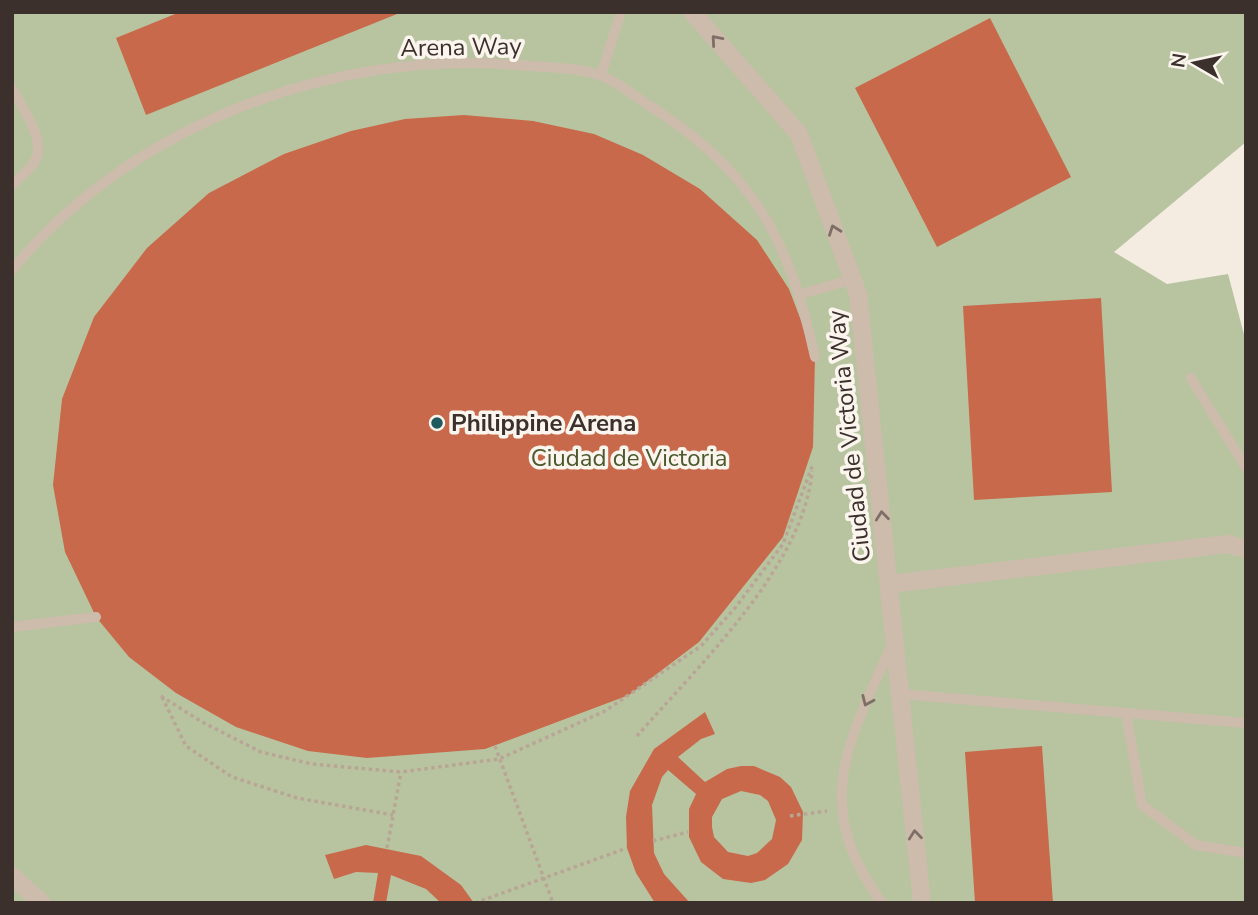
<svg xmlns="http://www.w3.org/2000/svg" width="1258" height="915" viewBox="0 0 1258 915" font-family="'Nunito Sans',sans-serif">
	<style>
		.green { fill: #b8c4a0 }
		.building { fill: #c8694b; fill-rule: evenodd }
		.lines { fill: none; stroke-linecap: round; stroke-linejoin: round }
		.path { stroke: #b9a596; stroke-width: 3.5; stroke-dasharray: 3.5 3.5; stroke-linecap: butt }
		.service { stroke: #cdbbac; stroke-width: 10 }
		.minor { stroke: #cdbbac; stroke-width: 18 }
		.oneway { stroke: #7d6f65 }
		.poi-dot { fill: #1f5a5e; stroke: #fbf5ee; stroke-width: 2.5 }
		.labels { text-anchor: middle; stroke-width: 7; stroke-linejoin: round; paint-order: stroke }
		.street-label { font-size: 24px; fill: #3b302b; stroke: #fbf5ee }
		.poi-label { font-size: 24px; font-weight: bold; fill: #3b302b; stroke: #fbf5ee; text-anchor: start }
		.park-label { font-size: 24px; fill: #4a5a2e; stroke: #fbf5ee }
	</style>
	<rect width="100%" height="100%" fill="#f4ebe1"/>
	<path class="green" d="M12,12H1246V142L1114,252L1167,284L1228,274L1246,342V903H12Z"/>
	<path class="building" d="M180,12H402L146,115L116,38Z
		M990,18L1071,177L937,247L855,88Z
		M464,115L533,121L594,134L643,155L700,189L757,240L789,289L815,357L813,447L783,537L699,642L629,695L485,749L367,758L308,751L236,727L176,693L129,657L96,617L65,552L53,485L62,399L94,317L147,248L209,193L284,154L351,131L405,119Z
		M1101,298L1112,492L974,500L963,306Z
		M705,712L715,734L701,739L678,757L705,782L727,769L741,766H754L780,777L791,787L803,812L802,840L788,864L765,880L751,883L723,879L701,862L689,837V809L696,794L668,770L662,777L652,805L654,853L664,874L690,903H655L636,873L627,848L626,817L630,791L654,749ZM741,791L760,795L768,801L776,820L772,839L757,853L748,856L728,852L714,837L712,827V817L722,799Z
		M1042,746L1053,903H975L965,752Z
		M366,845L421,856L461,885L474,903H441L426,889L391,875L386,903H373L378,873L356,872L334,879L325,855Z"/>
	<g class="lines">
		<path class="path" d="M161,696L202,722L261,752L312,764L401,772L499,759L605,711L701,646L735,608L783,544L813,464
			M162,697L186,746L232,777L297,798L393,815
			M637,736C698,666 804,566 812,471
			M495,746L553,903
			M790,816L827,811
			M653,841L688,832
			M387,848L401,772
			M475,903L627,848"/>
		<path class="service" d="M601,75L621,12
			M12,88C21,106 47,140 35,161C31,169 19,178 12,185
			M12,270C131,125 331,50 516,65C542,67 575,67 600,75C617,81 634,96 650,106C753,171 789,239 815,357
			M798,295L853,279
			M1191,378L1246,468
			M12,627L96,617
			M900,694L1246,723
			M1126,713L1142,805L1196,845L1246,853
			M882,903C810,804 848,744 891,646"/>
		<path class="minor" d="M692,12L799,134L858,294L922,903
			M889,584L1228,544L1246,549
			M12,876L42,903"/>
	</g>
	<defs><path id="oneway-chevron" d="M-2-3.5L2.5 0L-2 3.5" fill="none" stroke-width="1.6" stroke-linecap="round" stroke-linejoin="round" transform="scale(1.75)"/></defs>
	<g class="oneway">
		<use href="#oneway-chevron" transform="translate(716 40) rotate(-131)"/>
		<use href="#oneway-chevron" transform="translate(834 230) rotate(-110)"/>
		<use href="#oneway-chevron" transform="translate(882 516) rotate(-96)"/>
		<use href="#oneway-chevron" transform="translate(867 701) rotate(114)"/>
		<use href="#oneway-chevron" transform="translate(915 835) rotate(-96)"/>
	</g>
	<circle class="poi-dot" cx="437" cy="423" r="7"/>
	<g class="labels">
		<g class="street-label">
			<text transform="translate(461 47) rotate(-1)" y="8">Arena Way</text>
			<text transform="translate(849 436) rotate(-96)" y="8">Ciudad de Victoria Way</text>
		</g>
		<g class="poi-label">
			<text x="451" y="431">Philippine Arena</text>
		</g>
		<g class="park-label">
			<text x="629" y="466">Ciudad de Victoria</text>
		</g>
	</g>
	<rect width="1258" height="915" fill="none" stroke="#3b302b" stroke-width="28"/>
	<g transform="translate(1195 63) rotate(279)" stroke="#fbf5ee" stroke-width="5" paint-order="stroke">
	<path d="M0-5L12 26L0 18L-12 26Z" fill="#3b302b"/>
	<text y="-10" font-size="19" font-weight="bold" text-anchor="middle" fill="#3b302b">N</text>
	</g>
</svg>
